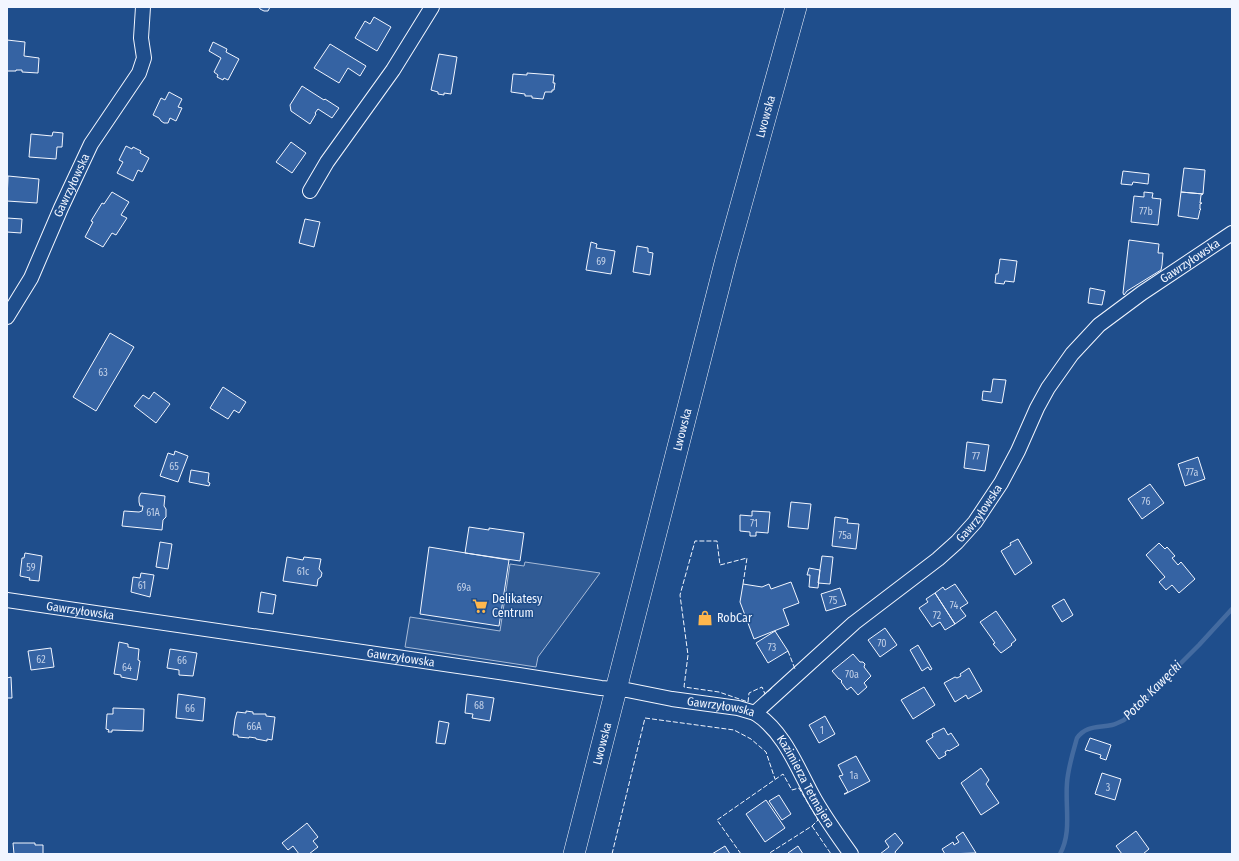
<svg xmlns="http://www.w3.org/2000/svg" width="1239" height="861" viewBox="0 0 1239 861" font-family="'Fira Sans Condensed',sans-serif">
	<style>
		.built { fill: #305b95; stroke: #a8bbd7 }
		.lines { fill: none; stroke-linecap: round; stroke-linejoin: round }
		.stream { stroke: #446ba0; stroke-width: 4.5 }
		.building { fill: #3563a3; stroke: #f2f6ff }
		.street-casing { stroke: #f2f6ff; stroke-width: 16 }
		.primary-casing { stroke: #f2f6ff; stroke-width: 22 }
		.street { stroke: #1f4e8c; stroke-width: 14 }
		.primary { stroke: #1f4e8c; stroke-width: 21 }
		.fence { stroke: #f2f6ff; stroke-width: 1; stroke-dasharray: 5 2; stroke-linecap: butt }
		.labels { text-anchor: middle; stroke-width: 3; stroke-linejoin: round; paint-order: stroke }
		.number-label { font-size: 10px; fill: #c3d1e8 }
		.street-label { font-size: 12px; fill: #f2f6ff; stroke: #1f4e8c }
		.poi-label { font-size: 12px; fill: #f2f6ff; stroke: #1f4e8c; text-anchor: start }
		.water-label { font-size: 13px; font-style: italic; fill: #f2f6ff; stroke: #1f4e8c }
	</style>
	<rect width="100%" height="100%" fill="#1f4e8c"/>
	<path class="built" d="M525,562L600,573L538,657L536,667L405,647L410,617L500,631L510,564L524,566Z"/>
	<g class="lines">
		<path class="stream" d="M1060,854C1072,832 1065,808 1067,783C1068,768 1073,752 1077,738C1086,725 1099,728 1112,725C1116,724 1120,722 1124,720L1199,645L1232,609"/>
	</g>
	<path class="building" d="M259,7H270L268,11H264L260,9Z
		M374,17L391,27L377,51L355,38L365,21L370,24Z
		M7,40L25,42L24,56L39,58L38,73L22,72V70H16V71H7Z
		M213,42L227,49L226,52L239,59L228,80L224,78L223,80L217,77L218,75L214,72L221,58L209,51Z
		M330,44L366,66L360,76L348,68L339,83L314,68Z
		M439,54L457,57L451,94L444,93V95L438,94V92L431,90Z
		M527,73L554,75L553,83H555L554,90H552V92H545L543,99L532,98V96H525V94L511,92L513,74L527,75Z
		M302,86L324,100L325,99L339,108L332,118L318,109L315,113L316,114L310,124L291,111L290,105Z
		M169,92L182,99L178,107L182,108L176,121L170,118L168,123H164L161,121L159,118L153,115L161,98L165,100Z
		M53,132L63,133L62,147H57L56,159L29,157L31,134L52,136Z
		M291,142L306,153L292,173L276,162Z
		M126,146L132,149L133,147L141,151L140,153L149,158L142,172L138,170L133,181L117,173L123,162L119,160Z
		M1184,168L1205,170L1203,194L1181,192Z
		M1123,171L1149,174L1148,184L1133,182L1132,185L1121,184Z
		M8,176L39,179L37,203L7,201Z
		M112,192L129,202L121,215L127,218L116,235L112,233L103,247L85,237L93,222L91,221L102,203L104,204Z
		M1144,192L1153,193L1152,198L1161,199L1158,225L1131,222L1134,196L1144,197Z
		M1181,192L1203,194L1201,195L1200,203H1202L1200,204V209H1201L1200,210L1198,219L1178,216Z
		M7,218L22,219L21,233L7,232Z
		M305,219L320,222L314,247L299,243Z
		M1129,240L1159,244L1158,253H1163L1162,265L1161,270L1127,291L1124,295L1123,293Z
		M591,242L597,244L596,248L615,251L611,274L586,270Z
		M637,246L648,248V252L653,253L650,275L633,272Z
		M1000,259L1017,261L1014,282L1005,281L1004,284L995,283L996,274H998Z
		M1090,288L1105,291L1102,305L1088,303Z
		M110,333L134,347L96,411L73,397Z
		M993,379L1006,380L1002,403L982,400L983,391L991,392Z
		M223,387L246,402L239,413L234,410L228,419L210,408Z
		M154,392L170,404L156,423L134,406L143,395L149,399Z
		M967,442L989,445L985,471L964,468Z
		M175,451L188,456L178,482L160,476L168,453L174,455Z
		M1198,457L1205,479L1185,486L1178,464Z
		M191,470L209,473L208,482L210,483L209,486L189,482Z
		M1150,484L1164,503L1142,519L1128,499Z
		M141,493L165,496L164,506L166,509V517L163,520L162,530L122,526L124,511L139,512L142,511L143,506H140L139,502V497Z
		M791,502L811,504L808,529L788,527Z
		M752,511L770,512L768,533L756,532V536H750V532L740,531V515L752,516Z
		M835,517L848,519L847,523L859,524L856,549L832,546Z
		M469,527L489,530V528L524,533L520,561L465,553Z
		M1018,539L1032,563L1015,575L1001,551L1011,545L1010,543Z
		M160,542L172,544L168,569L156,567Z
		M1159,543L1165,549L1167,547L1175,556L1172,558L1178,565L1181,562L1195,579L1179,593L1172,585L1166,590L1159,582L1165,577L1146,555Z
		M429,547L509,560L499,626L420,614Z
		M25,553L42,556L39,581L29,580L30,578L20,576L22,558H24Z
		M822,556L833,557L830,584L818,583Z
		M287,557L303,560L304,557L321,559L319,569L322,573L321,577L318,579L317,586L283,581Z
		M809,568L820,570L818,588L809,587L810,575H807Z
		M141,573L154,575L150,597L131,592L133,577L140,578Z
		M791,582L799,603L783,609L789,625L754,639L740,602L743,584L762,587L769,584L771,589Z
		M955,584L968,603L960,608L966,616L955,624L935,593L943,587L945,590Z
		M840,588L846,605L826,611L821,594Z
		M261,592L276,595L273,614L258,612Z
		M935,593L955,624L945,630L940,622L932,627L919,608L928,602L926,599Z
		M1064,599L1073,615L1062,622L1052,606Z
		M996,611L1016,640L1011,644L1012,645L1001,653L993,644L995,643L980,622Z
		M885,628L897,645L880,657L868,640Z
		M775,631L788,651L768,663L756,643Z
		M119,642L128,644V647L139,649L138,660L140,661L137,680L121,677V675L114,674Z
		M918,645L932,669L930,670L928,667L922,671L910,650Z
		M51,648L54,667L31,670L28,651Z
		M170,649L197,653L193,676L179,675V670L167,668Z
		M853,654L860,662H863L865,664L864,667L871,676L864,683L867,687L858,695L851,687L847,690L841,682L842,681L840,679H839L832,671Z
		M969,668L982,691L968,699L966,695L955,702L944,683L955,677L957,678L961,676L960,674Z
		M11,677L12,698H7V678Z
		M924,687L935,705L913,719L901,700Z
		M178,694L205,698L203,721L176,718Z
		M467,694L494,698L490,721L472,718L473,714L465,713Z
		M113,708L144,709L143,731L112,730V732H108L109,730L106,729L107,714H113Z
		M246,711L253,712V714H266V716L275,717L272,740L267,739V741L256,739V738L249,737V738L238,737V735H233L235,719L237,712L246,713Z
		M825,716L835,734L819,743L809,725Z
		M439,721L449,723L445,744L436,743Z
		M944,728L948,735L951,733L959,745L949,751L948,750L945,752L946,755L939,759L926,741L933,737L932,734Z
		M1090,738L1111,745L1106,760L1100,758L1101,755L1085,750Z
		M856,756L870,781L845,794H844L848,792L839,776L843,775L838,765Z
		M981,768L989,780L986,784L999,803L981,815L961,783Z
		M1102,773L1121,779L1115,800L1095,794Z
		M779,795L791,814L782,820L769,801Z
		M766,800L785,828L765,842L746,814Z
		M307,823L318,837L313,841L318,847L309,854H299L293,846L288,850L282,843Z
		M1136,831L1149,849L1143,854H1122L1116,846Z
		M963,832L976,853L945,854L942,849L953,842L954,845L959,842L956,837Z
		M895,833L903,843L895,852L896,854H880L889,847L885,841Z
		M13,843H35V845H43V854H45H14Z
		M725,846L730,854H712Z
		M798,846L803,854H788V853Z"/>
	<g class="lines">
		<g class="street-casing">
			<g id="street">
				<path d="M310,191L327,162L393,70L432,7"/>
				<path id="s1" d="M7,317L31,278L61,208L91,144L139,73L144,58L141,38L143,7"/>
				<path id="s2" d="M7,600L519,675L601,688L627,690L672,699L738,708L755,713L854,623L938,559L957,542L975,522L1001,483L1018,451L1037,408L1048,388L1072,354L1099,325L1142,293L1232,233"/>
				<path id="s3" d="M755,713C785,732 798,770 815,800C826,819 838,836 851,854"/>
			</g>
		</g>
		<g class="primary-casing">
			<g id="primary">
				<path id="s4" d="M574,854L726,259L796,7"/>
			</g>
		</g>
		<use href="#street" class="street"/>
		<use href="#primary" class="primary"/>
		<path class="fence" d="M743,584L747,558L720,565L717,541H695L680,595L688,655L684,687L719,692L748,702L749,693L762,687L765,694L773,687
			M788,651L795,669
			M812,826L831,854
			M612,854L645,718L734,730L751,739L766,752L775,779
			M741,854L717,820L783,774L792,790L799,788L818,820L812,826L768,854"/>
	</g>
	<defs>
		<g id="supermarket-bare" transform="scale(1.2)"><path d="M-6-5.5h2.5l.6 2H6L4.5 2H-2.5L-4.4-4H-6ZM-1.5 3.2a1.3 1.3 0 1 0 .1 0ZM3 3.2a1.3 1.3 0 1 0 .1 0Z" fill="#ffb74d" stroke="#1f4e8c" stroke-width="2.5" paint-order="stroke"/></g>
		<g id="shop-bare" transform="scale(1.2)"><path d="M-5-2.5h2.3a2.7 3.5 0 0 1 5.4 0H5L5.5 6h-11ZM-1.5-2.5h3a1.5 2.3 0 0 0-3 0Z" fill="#ffb74d" stroke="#1f4e8c" stroke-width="2.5" paint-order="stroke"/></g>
	</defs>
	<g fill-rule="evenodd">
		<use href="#supermarket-bare" x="480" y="606"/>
		<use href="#shop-bare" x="705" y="618"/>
	</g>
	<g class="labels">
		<g class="number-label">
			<text x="1146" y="215">77b</text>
			<text x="601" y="265">69</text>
			<text x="103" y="376">63</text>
			<text x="976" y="460">77</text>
			<text x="174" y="470">65</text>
			<text x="1192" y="476">77a</text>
			<text x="1146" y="505">76</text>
			<text x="153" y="516">61A</text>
			<text x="754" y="527">71</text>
			<text x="845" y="539">75a</text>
			<text x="31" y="571">59</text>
			<text x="303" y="575">61c</text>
			<text x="142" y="589">61</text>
			<text x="464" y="591">69a</text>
			<text x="833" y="604">75</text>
			<text x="954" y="609">74</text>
			<text x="937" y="619">72</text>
			<text x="882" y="647">70</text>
			<text x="772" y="651">73</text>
			<text x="41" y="663">62</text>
			<text x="182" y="664">66</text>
			<text x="127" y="671">64</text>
			<text x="852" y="678">70a</text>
			<text x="479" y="709">68</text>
			<text x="190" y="712">66</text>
			<text x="254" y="730">66A</text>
			<text x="822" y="734">1</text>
			<text x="854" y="779">1a</text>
			<text x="1108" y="791">3</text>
		</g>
		<g class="street-label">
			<text dy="4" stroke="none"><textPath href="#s4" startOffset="762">Lwowska</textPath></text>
			<text dy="4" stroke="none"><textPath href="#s1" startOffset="147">Gawrzyłowska</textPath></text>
			<text dy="4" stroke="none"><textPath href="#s2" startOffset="1394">Gawrzyłowska</textPath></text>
			<text dy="4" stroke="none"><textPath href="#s4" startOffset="438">Lwowska</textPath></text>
			<text dy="4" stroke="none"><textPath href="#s2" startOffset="1058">Gawrzyłowska</textPath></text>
			<text dy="4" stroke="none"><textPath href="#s2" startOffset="74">Gawrzyłowska</textPath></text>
			<text dy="4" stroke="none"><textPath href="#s2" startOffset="398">Gawrzyłowska</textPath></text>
			<text dy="4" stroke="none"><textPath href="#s2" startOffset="722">Gawrzyłowska</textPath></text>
			<text dy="4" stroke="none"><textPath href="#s4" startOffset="114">Lwowska</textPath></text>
			<text dy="4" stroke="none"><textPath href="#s3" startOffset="86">Kazimierza Tetmajera</textPath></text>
		</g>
		<g class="poi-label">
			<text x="492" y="603">Delikatesy<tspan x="492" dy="14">Centrum</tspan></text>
			<text x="717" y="622">RobCar</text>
		</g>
		<g class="water-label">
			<text transform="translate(1152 690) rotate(-45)" y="5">Potok Kawęcki</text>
		</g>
	</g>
	<rect width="1239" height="861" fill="none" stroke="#f2f6ff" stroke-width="16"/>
</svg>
